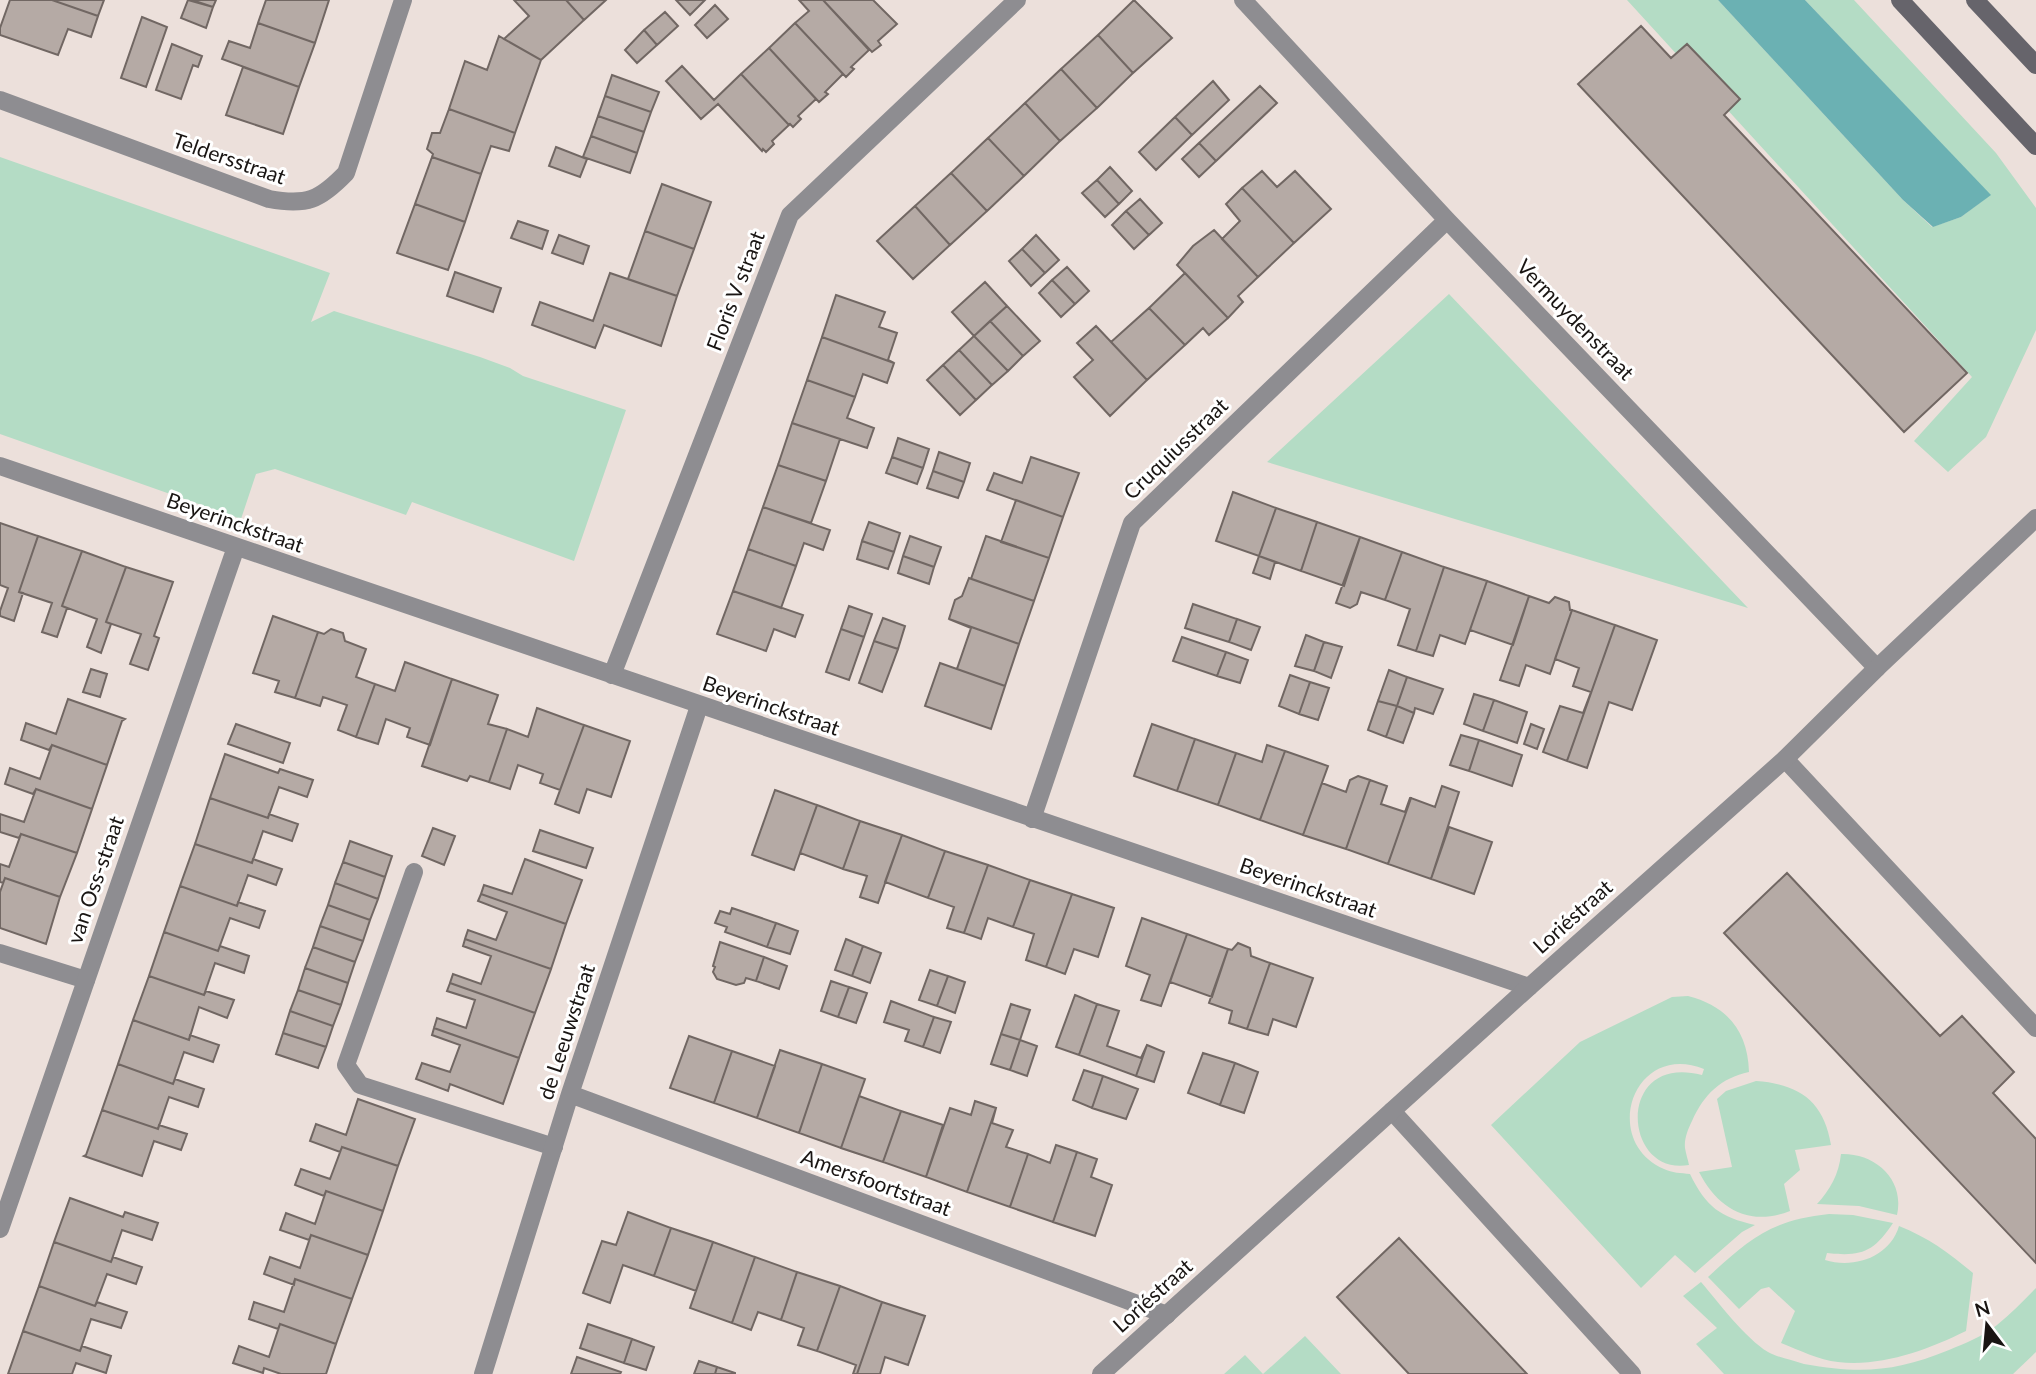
<svg xmlns="http://www.w3.org/2000/svg" width="2036" height="1374" viewBox="0 0 2036 1374" font-family="Lato,sans-serif">
	<style>
		.green { fill: #b4dcc5 }
		.water { fill: #6bb1b3 }
		.building { fill: #b5aaa5; stroke: #716763; stroke-width: 2 }
		.lines { fill: none; stroke-linecap: round; stroke-linejoin: round }
		.service { stroke: #8e8d91; stroke-width: 18 }
		.minor { stroke: #8e8d91; stroke-width: 18 }
		.tertiary { stroke: #8e8d91; stroke-width: 18 }
		.secondary { stroke: #66646b; stroke-width: 18 }
		.labels { text-anchor: middle; stroke-width: 6; stroke-linejoin: round; paint-order: stroke }
		.street-label { font-size: 21px; fill: #191513; stroke: #fff }
	</style>
	<rect width="100%" height="100%" fill="#ece0db"/>
	<path class="green" d="M1627,0H1718L1903,200L1932,227L1961,217L1990,195L1805,0H1854L1996,153L2036,208V330L1986,437L1948,472L1914,441L1972,377Z
		M0,157L330,273L311,322L334,311L480,357L510,368L523,376L626,410L574,561L412,502L406,515L275,469L256,474L241,519L0,434Z
		M1449,294L1748,608L1267,462Z
		M1688,996C1727,1006 1748,1031 1749,1072C1721,1078 1704,1094 1692,1121C1688,1129 1684,1139 1685,1148C1686,1154 1688,1160 1689,1165C1622,1177 1615,1052 1702,1075L1704,1069C1633,1041 1600,1141 1664,1169C1672,1173 1681,1173 1690,1174C1706,1207 1720,1217 1755,1225L1742,1232L1695,1273L1675,1255L1641,1288L1491,1125L1580,1042L1672,997Z
		M1756,1081C1799,1084 1824,1101 1831,1145L1795,1150L1800,1170L1784,1184L1790,1211C1749,1227 1718,1209 1699,1172L1732,1167L1717,1099L1726,1091Z
		M1841,1154C1875,1153 1905,1179 1897,1215L1859,1206L1817,1204C1830,1190 1839,1174 1841,1154Z
		M1829,1214L1853,1215L1893,1223C1874,1252 1861,1257 1827,1253L1825,1260C1854,1269 1890,1257 1899,1226C1929,1238 1949,1253 1973,1273L1966,1331C1927,1350 1882,1367 1838,1362C1819,1360 1799,1350 1781,1343L1795,1311L1769,1287L1761,1289L1739,1309L1708,1277C1749,1239 1771,1220 1829,1214Z
		M1701,1282C1719,1303 1745,1338 1768,1352C1779,1358 1792,1360 1804,1364C1861,1374 1895,1372 1949,1350C1966,1343 1983,1336 1997,1325C2011,1314 2023,1301 2036,1288V1352L2013,1374H1724L1696,1344L1717,1328L1683,1296Z
		M1305,1336L1341,1374H1263Z
		M1245,1355L1263,1374H1224Z"/>
	<path class="water" d="M1718,0H1805L1991,195L1961,217L1933,227L1903,200Z"/>
	<path class="building" d="M10,0H52L98,16L91,37L68,29L58,55L0,35V28Z
		M52,0H104L98,16Z
		M188,0L213,7L206,28L181,18Z
		M192,0H216L213,7Z
		M266,0H329L315,43L258,23Z
		M514,0H566L584,20L541,60L504,39L529,16Z
		M566,0H606L584,20Z
		M676,0H705L690,15Z
		M799,0H823L869,50L851,67L854,69L846,77L795,23L809,11Z
		M823,0H873L897,24L878,41L881,45L872,52Z
		M1134,0L1172,38L1133,73L1098,35Z
		M715,5L728,19L707,38L695,25Z
		M665,12L678,26L657,45L644,30Z
		M142,17L167,27L146,87L121,78Z
		M258,23L315,43L299,87L222,59L229,41L250,48Z
		M795,23L843,74L825,92L828,94L819,102L769,48Z
		M1641,26L1671,58L1687,44L1740,99L1724,115L1967,373L1904,432L1578,84Z
		M644,30L657,45L637,63L625,50Z
		M1098,35L1133,73L1097,108L1061,69Z
		M499,36L541,60L515,133L449,109L465,61L487,70Z
		M172,44L202,56L198,67L193,65L181,99L156,90Z
		M769,48L816,99L798,116L801,119L793,127L790,124L789,125L741,74Z
		M682,66L714,100L741,74L789,125L772,141L774,144L766,152L763,149L762,151L718,104L701,119L666,81Z
		M243,67L299,87L283,134L226,115Z
		M1061,69L1097,108L1060,141L1025,103Z
		M612,75L659,92L651,112L605,96Z
		M1213,81L1229,100L1192,135L1175,117Z
		M1260,86L1277,103L1216,161L1199,143Z
		M605,96L651,112L644,132L598,116Z
		M1025,103L1060,141L1024,176L988,138Z
		M449,109L515,133L509,151L491,146L481,174L432,157L433,154L427,149L432,133H440Z
		M598,116L644,132L637,153L591,136Z
		M1175,117L1192,135L1156,170L1139,152Z
		M591,136L637,153L630,173L583,157Z
		M988,138L1024,176L987,211L951,173Z
		M1199,143L1216,161L1199,177L1182,159Z
		M556,147L587,159L580,177L549,166Z
		M432,157L481,174L465,222L415,204Z
		M1110,167L1132,191L1119,204L1097,180Z
		M1262,171L1277,187L1295,171L1331,209L1294,243L1242,188Z
		M951,173L987,211L950,245L915,206Z
		M1097,180L1119,204L1105,217L1082,193Z
		M662,184L711,202L694,249L645,231Z
		M1242,188L1294,243L1258,277L1222,239L1240,221L1226,204Z
		M1140,199L1162,223L1149,235L1126,211Z
		M415,204L465,222L448,270L397,253Z
		M915,206L950,245L913,279L877,241Z
		M1126,211L1149,235L1134,249L1112,225Z
		M518,221L548,231L542,249L511,238Z
		M1214,230L1258,277L1238,296L1243,302L1228,318L1177,265L1193,246Z
		M645,231L694,249L677,296L628,279Z
		M559,235L589,246L583,264L552,253Z
		M1036,235L1059,260L1045,273L1022,249Z
		M1022,249L1045,273L1031,286L1009,261Z
		M1067,267L1089,291L1075,304L1052,280Z
		M455,272L501,288L493,312L447,296Z
		M610,273L677,296L661,346L604,325L595,348L532,325L540,302L593,321Z
		M1185,273L1228,318L1209,335L1203,328L1185,345L1149,308Z
		M1052,280L1075,304L1061,317L1039,293Z
		M985,282L1007,306L974,336L952,312Z
		M836,295L885,312L879,327L897,333L888,360L894,363L822,337Z
		M1007,306L1040,341L1023,356L990,321Z
		M1149,308L1185,345L1147,380L1111,342Z
		M990,321L1023,356L1008,371L974,336Z
		M1096,326L1147,380L1110,416L1074,377L1093,360L1077,343Z
		M974,336L1008,371L992,385L959,350Z
		M822,337L894,363L887,383L863,374L855,397L807,380Z
		M959,350L992,385L976,400L943,365Z
		M943,365L976,400L960,415L927,380Z
		M807,380L855,397L847,418L874,428L867,448L792,423Z
		M792,423L840,439L826,481L778,465Z
		M898,438L929,449L923,468L892,457Z
		M939,452L970,463L964,482L933,471Z
		M892,457L923,468L917,484L886,473Z
		M1031,457L1079,473L1063,517L987,490L994,473L1022,483Z
		M778,465L826,481L811,523L763,507Z
		M933,471L964,482L958,498L927,488Z
		M1233,492L1276,508L1259,556L1216,541Z
		M1016,500L1063,517L1049,558L1001,542Z
		M763,507L830,530L823,550L804,543L796,566L748,549Z
		M1276,508L1317,522L1301,571L1259,556Z
		M869,522L900,533L894,552L862,541Z
		M1317,522L1360,537L1344,586L1301,571Z
		M0,523L38,536L19,592L23,593L14,621L0,616V611L8,588L0,585Z
		M38,536L82,551L62,606L67,608L57,637L42,632L52,603L19,592Z
		M910,536L941,547L934,567L903,556Z
		M986,536L1049,558L1034,601L971,579Z
		M1360,537L1402,552L1385,600L1361,592L1357,604L1350,608L1336,603Z
		M862,541L894,552L888,569L857,559Z
		M748,549L796,566L781,608L733,591Z
		M82,551L126,567L106,622L111,624L101,653L87,647L97,619L62,606Z
		M1402,552L1444,567L1416,651L1398,645L1410,609L1385,600Z
		M903,556L934,567L929,584L898,573Z
		M1259,556L1275,562L1270,579L1253,573Z
		M126,567L173,582L154,636L159,638L148,670L130,664L141,634L106,622Z
		M1444,567L1487,581L1465,644L1440,635L1433,656L1416,651Z
		M969,578L1034,601L1019,644L949,619L955,600L962,596Z
		M1487,581L1529,596L1513,645L1470,630Z
		M733,591L803,615L795,637L774,629L766,651L717,634Z
		M1529,596L1549,603L1555,597L1569,602L1570,610H1572L1550,674L1526,665L1519,686L1500,680Z
		M1193,604L1237,619L1229,642L1185,628Z
		M849,606L872,614L864,637L841,629Z
		M1572,610L1615,625L1567,761L1543,752L1560,706L1583,713L1591,692L1573,686L1579,668L1555,659Z
		M273,616L318,632L295,698L275,692L279,681L253,673Z
		M883,618L905,626L898,649L874,641Z
		M949,619L1019,644L1005,686L957,669L971,628Z
		M1237,619L1260,627L1251,650L1229,642Z
		M1615,625L1657,640L1632,710L1609,702L1587,768L1567,761Z
		M331,629L343,633L345,641L366,649L356,677L375,684L356,737L338,730L347,705L323,697L320,706L295,698L318,632L324,634Z
		M841,629L864,637L849,680L826,672Z
		M1306,635L1324,642L1314,671L1295,666Z
		M1182,637L1226,652L1217,676L1173,661Z
		M874,641L898,649L882,692L859,683Z
		M1324,642L1342,647L1331,678L1314,671Z
		M1226,652L1248,660L1240,683L1217,676Z
		M405,662L452,679L430,745L407,737L410,728L386,719L378,744L356,737L375,684L395,691Z
		M940,663L1005,686L991,729L925,706Z
		M91,669L107,674L100,697L83,692Z
		M1389,670L1407,677L1397,706L1378,701Z
		M1290,675L1310,682L1299,714L1279,706Z
		M1407,677L1443,689L1433,714L1415,708L1414,713L1397,706Z
		M452,679L498,695L488,724L507,729L489,782L470,776L467,781L422,766Z
		M1310,682L1329,688L1318,720L1299,714Z
		M1474,694L1494,700L1483,731L1464,724Z
		M68,699L125,719L122,721L107,765L52,745L49,750L21,740L26,723L56,734Z
		M1494,700L1527,712L1517,743L1483,731Z
		M1378,701L1397,706L1386,737L1368,730Z
		M1397,706L1414,713L1403,743L1386,737Z
		M537,708L584,725L560,790L540,783L543,774L518,765L510,789L489,782L507,729L528,737Z
		M236,724L290,743L283,763L228,744Z
		M1152,724L1195,739L1177,791L1134,776Z
		M1531,724L1544,729L1537,749L1524,744Z
		M584,725L630,741L611,797L587,789L579,813L555,804Z
		M1461,735L1479,740L1469,771L1450,765Z
		M1195,739L1236,753L1218,805L1177,791Z
		M1479,740L1522,755L1512,786L1469,771Z
		M52,745L107,765L92,809L36,789L33,794L5,784L10,768L40,779Z
		M1267,745L1285,751L1260,820L1218,805L1236,753L1262,762Z
		M1285,751L1328,766L1303,835L1260,820Z
		M225,754L278,773L280,769L313,780L307,797L279,787L268,818L210,798Z
		M1358,776L1370,780L1346,849L1303,835L1322,783L1346,792L1350,780Z
		M1370,780L1387,786L1381,804L1405,812L1410,798H1411L1388,864L1346,849Z
		M1442,786L1459,792L1431,879L1388,864L1411,798L1435,807Z
		M36,789L92,809L77,853L21,834L19,838L0,832V814L24,822Z
		M775,790L817,805L794,870L752,855Z
		M210,798L268,818L269,814L298,824L292,841L263,831L252,863L195,844Z
		M817,805L860,821L843,869L800,853Z
		M860,821L902,835L878,903L860,897L867,876L843,869Z
		M1449,827L1492,842L1474,894L1431,879Z
		M433,828L455,836L444,865L422,856Z
		M540,830L593,848L586,868L533,851Z
		M21,834L77,853L60,897L5,878L3,883L0,882V864L9,867Z
		M902,835L945,851L928,898L885,882Z
		M350,841L392,856L385,877L343,862Z
		M195,844L252,863L253,859L282,869L276,885L248,875L237,906L180,886Z
		M945,851L988,865L964,933L947,928L954,907L928,898Z
		M525,859L582,880L566,924L481,894L484,885L512,894Z
		M343,862L385,877L378,899L335,883Z
		M988,865L1030,880L1013,927L988,918L981,939L964,933Z
		M1787,873L1940,1036L1962,1016L2014,1072L1993,1093L2036,1139V1263L1724,933Z
		M5,878L60,897L46,944L0,928V892Z
		M1030,880L1072,894L1046,967L1026,960L1034,934L1013,927Z
		M335,883L378,899L370,920L328,905Z
		M180,886L237,906L238,902L265,911L259,928L230,918L218,951L164,932Z
		M481,894L566,924L551,969L465,939L468,930L496,940L507,912L478,901Z
		M1072,894L1114,908L1098,957L1074,949L1065,974L1046,967Z
		M328,905L370,920L363,941L320,926Z
		M732,908L776,923L767,947L725,932L727,927L715,923L720,911L730,914Z
		M1142,918L1187,934L1161,1006L1141,1000L1150,975L1126,966Z
		M776,923L798,931L790,954L767,947Z
		M320,926L363,941L355,962L313,947Z
		M164,932L218,951L220,946L249,956L244,973L215,963L204,995L149,976Z
		M1187,934L1228,949L1212,997L1170,982Z
		M465,939L551,969L535,1013L450,983L453,974L481,984L491,956L463,946Z
		M846,939L863,946L852,976L835,970Z
		M720,942L764,957L756,981L746,978L744,983L736,985L717,979L713,972L715,967L713,966Z
		M1238,943L1250,948L1251,956L1270,963L1247,1029L1229,1023L1232,1011L1209,1003L1228,949L1232,950Z
		M863,946L881,953L870,983L852,976Z
		M313,947L355,962L348,983L305,968Z
		M764,957L787,966L779,989L756,981Z
		M1270,963L1313,978L1296,1027L1273,1019L1268,1035L1247,1029Z
		M305,968L348,983L341,1005L298,990Z
		M930,970L948,976L937,1006L919,1000Z
		M149,976L204,995L206,991L234,1000L227,1018L199,1007L189,1040L133,1020Z
		M948,976L965,982L955,1013L937,1006Z
		M831,981L849,987L838,1017L821,1011Z
		M450,983L535,1013L519,1058L434,1028L437,1018L466,1028L475,1000L447,991Z
		M849,987L867,993L856,1023L838,1017Z
		M298,990L341,1005L333,1026L290,1011Z
		M1075,995L1097,1004L1079,1055L1056,1047Z
		M891,1001L934,1017L923,1047L905,1041L909,1030L884,1022Z
		M1011,1004L1030,1010L1020,1040L1001,1034Z
		M1097,1004L1119,1011L1107,1046L1141,1058L1147,1045L1136,1076L1079,1055Z
		M290,1011L333,1026L326,1047L283,1033Z
		M934,1017L951,1022L940,1053L923,1047Z
		M133,1020L189,1040L190,1035L219,1045L213,1062L184,1052L173,1084L118,1064Z
		M434,1028L519,1058L503,1104L450,1084L448,1091L416,1079L422,1063L450,1072L460,1045L432,1035Z
		M283,1033L326,1047L318,1068L276,1054Z
		M1001,1034L1020,1040L1010,1070L991,1064Z
		M689,1036L732,1051L714,1103L670,1088Z
		M1020,1040L1037,1046L1027,1076L1010,1070Z
		M1147,1045L1164,1052L1154,1082L1136,1076Z
		M780,1050L822,1064L799,1133L757,1118Z
		M732,1051L775,1066L757,1118L714,1103Z
		M1203,1053L1235,1063L1220,1105L1188,1093Z
		M1235,1063L1258,1072L1244,1113L1220,1105Z
		M118,1064L173,1084L175,1079L204,1089L198,1107L169,1097L158,1129L102,1110Z
		M822,1064L865,1079L841,1148L799,1133Z
		M1084,1070L1103,1076L1092,1108L1073,1100Z
		M1103,1076L1138,1089L1126,1119L1092,1108Z
		M859,1096L901,1111L883,1162L841,1148Z
		M358,1099L415,1119L398,1166L342,1147L340,1152L310,1141L316,1124L346,1135Z
		M975,1101L996,1108L967,1192L926,1177L950,1108L971,1115Z
		M996,1108L992,1123L1013,1130L1006,1147L1028,1154L1010,1207L967,1192Z
		M102,1110L158,1129L159,1125L187,1134L181,1150L154,1141L142,1176L84,1156L86,1155Z
		M901,1111L943,1125L926,1177L883,1162Z
		M1056,1145L1077,1152L1053,1222L1010,1207L1028,1154L1050,1163Z
		M342,1147L398,1166L383,1211L326,1191L324,1196L295,1185L301,1169L330,1179Z
		M1077,1152L1097,1159L1091,1177L1112,1185L1095,1236L1053,1222Z
		M326,1191L383,1211L368,1255L311,1235L309,1240L280,1230L286,1213L315,1224Z
		M70,1198L123,1217L125,1212L158,1223L152,1240L122,1230L111,1262L54,1242Z
		M628,1212L671,1228L654,1276L623,1265L610,1303L583,1293L602,1241L616,1245Z
		M671,1228L713,1242L696,1291L654,1276Z
		M311,1235L368,1255L352,1299L295,1279L294,1285L264,1274L270,1257L300,1268Z
		M1399,1238L1527,1374H1409L1337,1297Z
		M54,1242L111,1262L113,1257L142,1267L136,1284L107,1274L95,1306L39,1286Z
		M713,1242L755,1257L732,1323L690,1308Z
		M755,1257L797,1272L781,1320L758,1312L751,1330L732,1323Z
		M797,1272L840,1286L817,1351L798,1345L804,1328L781,1320Z
		M295,1279L352,1299L336,1344L280,1324L278,1329L249,1319L254,1302L284,1312Z
		M39,1286L95,1306L97,1302L127,1312L121,1328L91,1319L80,1351L23,1331Z
		M840,1286L882,1302L857,1374H853L856,1365L817,1351Z
		M882,1302L925,1316L908,1365L885,1357L880,1374H857Z
		M280,1324L336,1344L326,1374H281L264,1368L263,1373L233,1363L239,1346L269,1357Z
		M588,1324L632,1339L624,1363L580,1348Z
		M23,1331L80,1351L82,1346L111,1356L106,1373L76,1363L72,1374H8Z
		M632,1339L654,1347L646,1370L624,1363Z
		M577,1357L621,1372L620,1374H571Z
		M699,1361L717,1367L715,1374H694Z
		M717,1367L735,1373V1374H715Z"/>
	<g class="lines">
		<path class="service" d="M414,872L346,1065L360,1085L554,1147
			M0,953L86,980"/>
		<path class="minor" d="M1243,0L1447,220L1877,668
			M0,100L269,199C307,206 320,200 346,173L403,0
			M0,466L1529,987
			M612,675L790,215L1017,0
			M1785,759L2036,1028
			M1032,819L1132,523L1447,220
			M570,1094L1167,1315
			M1392,1111L1632,1374
			M0,1229L236,547
			M483,1374L570,1094L699,706"/>
		<path class="tertiary" d="M1101,1374L1529,987L1785,759L1877,668L2036,518"/>
		<path class="secondary" d="M1900,0L2036,146
			M1975,0L2036,65"/>
	</g>
	<g class="labels">
		<g class="street-label">
			<text transform="translate(229 159) rotate(19)" y="7">Teldersstraat</text>
			<text transform="translate(736 291) rotate(-69)" y="7">Floris V straat</text>
			<text transform="translate(1575 320) rotate(46)" y="7">Vermuydenstraat</text>
			<text transform="translate(1176 449) rotate(-44)" y="7">Cruquiusstraat</text>
			<text transform="translate(235 523) rotate(19)" y="7">Beyerinckstraat</text>
			<text transform="translate(771 706) rotate(19)" y="7">Beyerinckstraat</text>
			<text transform="translate(96 880) rotate(-71)" y="7">van Oss-straat</text>
			<text transform="translate(1308 888) rotate(19)" y="7">Beyerinckstraat</text>
			<text transform="translate(1573 917) rotate(-42)" y="7">Loriéstraat</text>
			<text transform="translate(567 1032) rotate(-72)" y="7">de Leeuwstraat</text>
			<text transform="translate(876 1183) rotate(20)" y="7">Amersfoortstraat</text>
			<text transform="translate(1153 1296) rotate(-42)" y="7">Loriéstraat</text>
		</g>
	</g>
	<g transform="translate(1987 1325) rotate(344)" stroke="#ffffff" stroke-width="5" paint-order="stroke">
	<path d="M0-5L12 26L0 18L-12 26Z" fill="#191513"/>
	<text y="-10" font-size="19" font-weight="bold" text-anchor="middle" fill="#191513">N</text>
	</g>
</svg>
